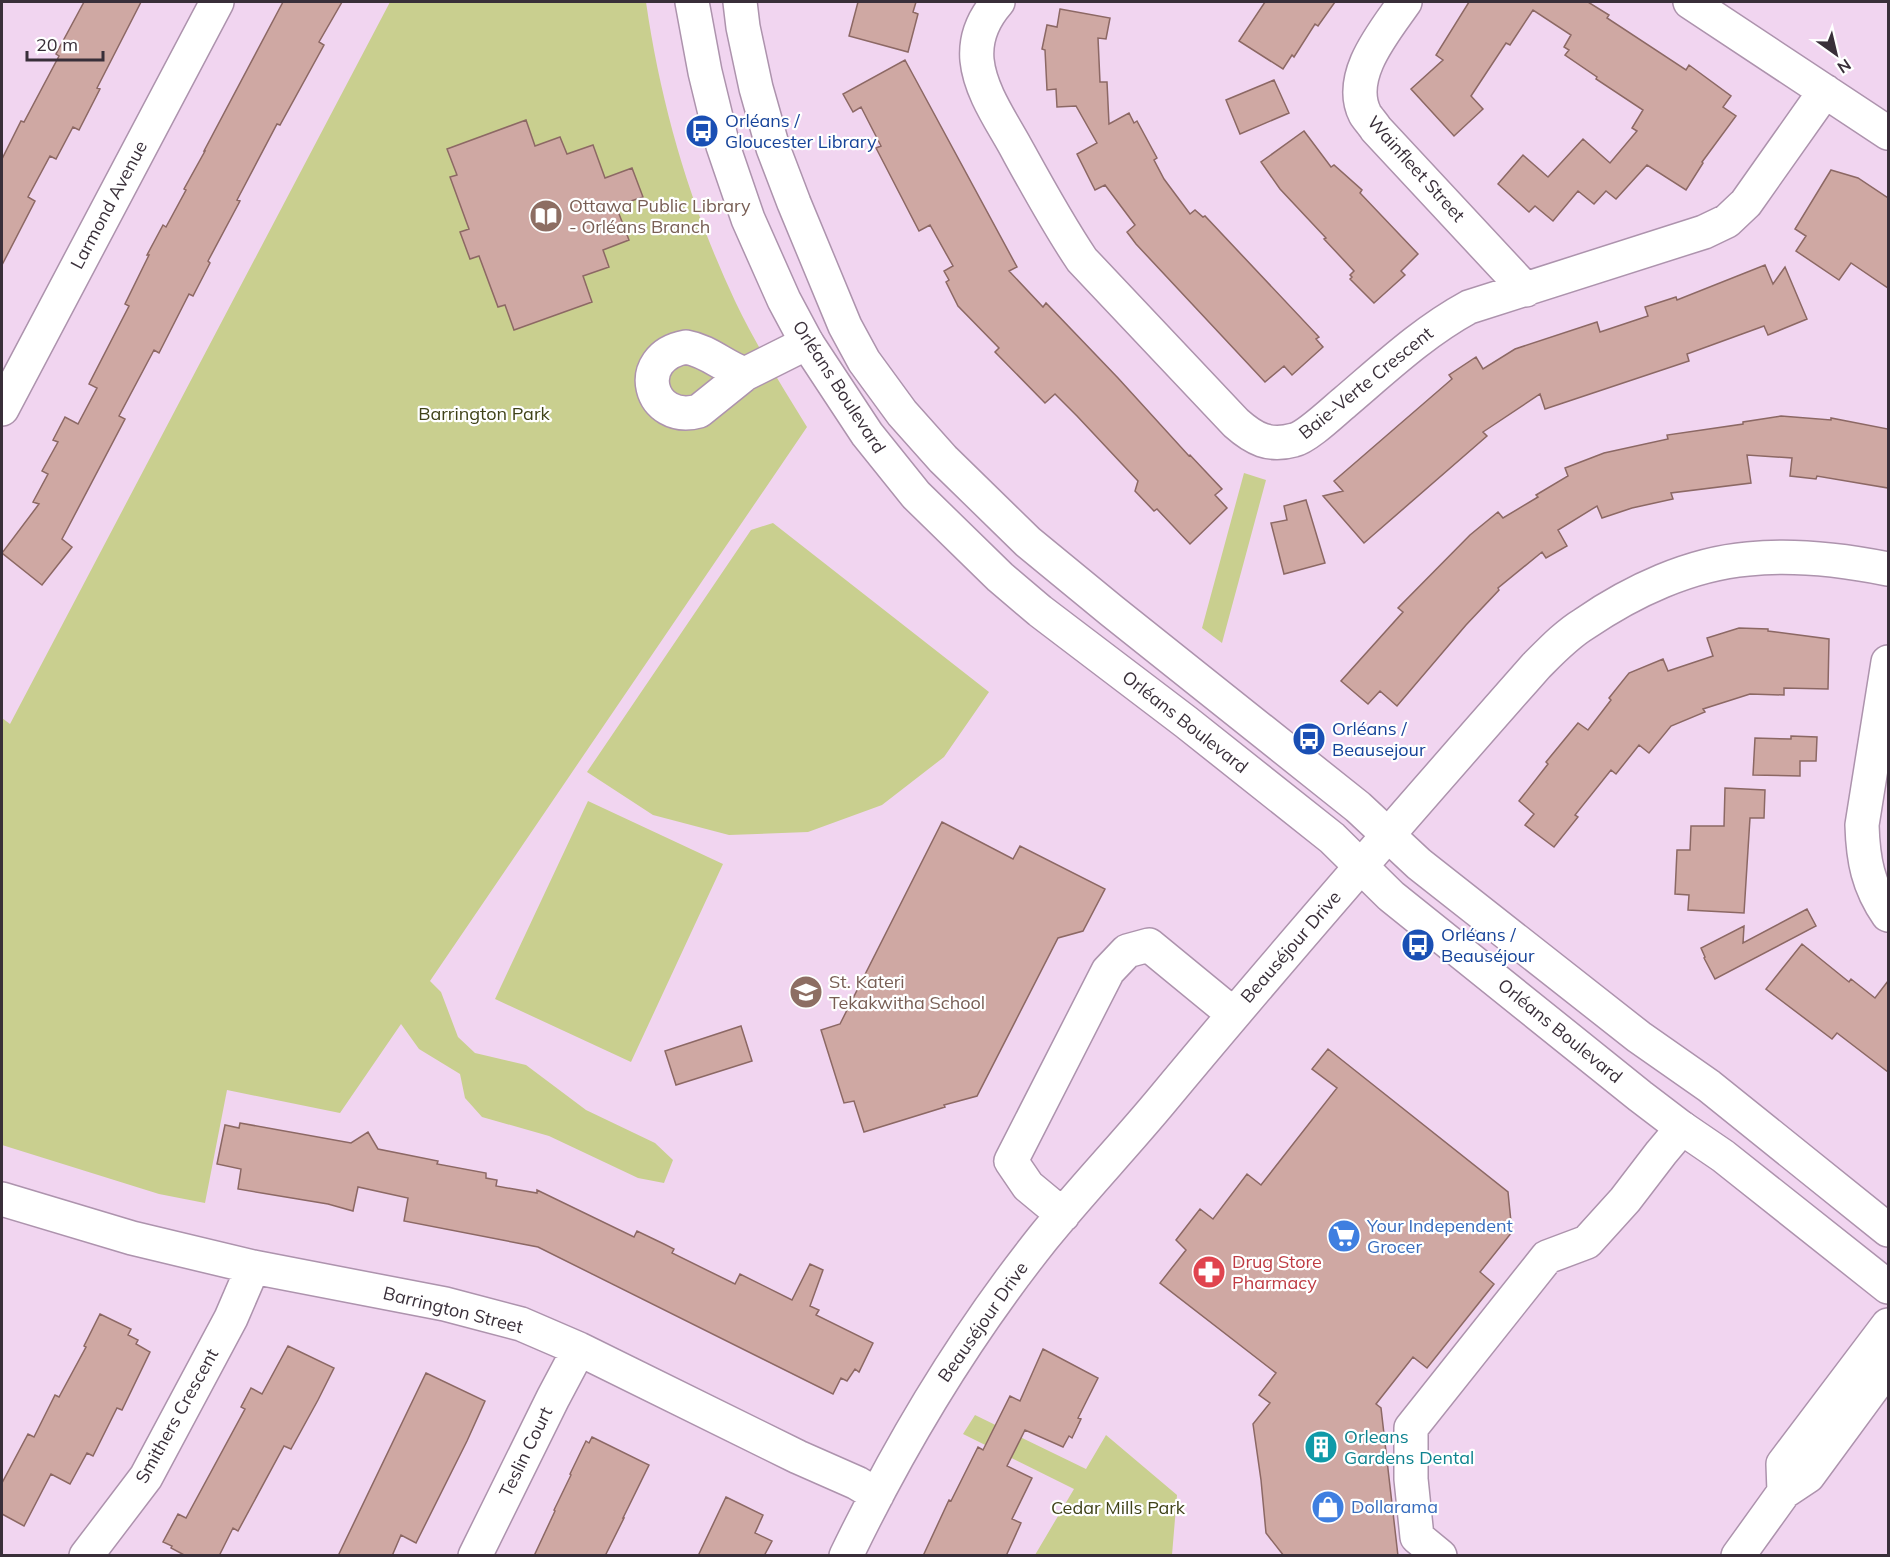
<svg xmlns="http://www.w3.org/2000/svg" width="1890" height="1557" viewBox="0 0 1890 1557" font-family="Mulish,sans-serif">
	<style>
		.green { fill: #c9cf8f }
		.building { fill: #cfa8a3; stroke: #8c6864; stroke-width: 1.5 }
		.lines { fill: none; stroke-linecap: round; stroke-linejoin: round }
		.minor-casing { stroke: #ad93ad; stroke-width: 36 }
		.major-casing { stroke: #ad93ad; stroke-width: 36 }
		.minor { stroke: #fff; stroke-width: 33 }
		.major { stroke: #fff; stroke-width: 33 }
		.labels { text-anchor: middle; stroke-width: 4.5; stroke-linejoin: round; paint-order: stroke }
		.transit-label { font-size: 18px; fill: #164399; stroke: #fff; text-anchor: start }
		.street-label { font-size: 18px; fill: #392f39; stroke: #fff }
		.education-label { font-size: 18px; fill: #785e54; stroke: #fff; text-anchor: start }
		.park-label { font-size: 18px; fill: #3f4218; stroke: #fff }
		.shop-label { font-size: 18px; fill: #366cbe; stroke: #fff; text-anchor: start }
		.health-label { font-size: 18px; fill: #be3a42; stroke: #fff; text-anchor: start }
		.culture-label { font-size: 18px; fill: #0d838f; stroke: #fff; text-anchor: start }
	</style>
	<rect width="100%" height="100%" fill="#f1d5f0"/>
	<path class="green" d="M390,2H646C661,106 690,205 735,301C756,345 782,386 807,427L430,981L441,992L458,1037L475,1053L526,1065L586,1110L655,1143L673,1160L664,1183L638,1178L549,1136L482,1117L465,1098L460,1074L419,1049L401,1024L340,1113L227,1090L205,1203L159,1194L2,1145V718L10,724Z
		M1244,473L1266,480L1222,643L1202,628Z
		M773,523L989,692L944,757L882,805L808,832L729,835L653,815L587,772L751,530Z
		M588,801L723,864L631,1062L495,999Z
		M975,1415L1086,1469L1106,1435L1177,1495L1172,1555H1035L1074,1489L963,1434Z"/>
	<path class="building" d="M84,2H141L97,88L100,89L79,130L73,127L56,159L50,156L28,197L35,201L2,265V159L21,121L24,122L59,56L56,54Z
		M283,2H342L319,42L324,45L280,125L277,124L237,200L240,201L208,261L210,263L193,296L189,294L159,353L154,350L119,416L125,419L62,539L72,547L42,585L2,553L39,504L33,502L48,474L42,471L58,442L53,440L65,417L78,424L97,388L89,384L129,306L125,304L149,255H147L163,225L166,227L186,190L184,189L205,151H204Z
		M858,2H916L913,12L918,14L908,52L849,36Z
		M1265,2H1335L1318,26L1315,24L1294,57L1292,55L1283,69L1239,41Z
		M1469,2H1588L1609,15L1607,18L1686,70L1689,65L1731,96L1723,107L1736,116L1702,162L1703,163L1686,190L1647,165L1616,199L1606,191L1594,204L1578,191L1553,221L1535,206L1529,212L1498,184L1523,155L1548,177L1583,139L1610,163L1637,131L1632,128L1643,110L1596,79L1597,77L1565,55L1569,50L1564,47L1571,35L1533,10L1510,45L1506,43L1471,96L1483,109L1454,136L1411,89L1443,60L1436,55Z
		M1060,9L1110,18L1106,39L1098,38L1100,82H1107L1109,124L1129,113L1134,123L1137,121L1157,158L1154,160L1164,179L1190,214L1195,210L1203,217L1205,216L1319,337L1316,339L1323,347L1292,375L1284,366L1265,382L1136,244L1127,232L1135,225L1105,185L1095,190L1077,154L1097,143L1076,106L1057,107L1056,89L1047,90L1045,50L1042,49L1047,25L1057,27Z
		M905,60L1017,267L1009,271L1043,307L1046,303L1118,378L1189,456L1190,455L1222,489L1215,495L1227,508L1190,544L1157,509L1154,511L1135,491L1138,481L1077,416L1055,394L1045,403L995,352L999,348L958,306L946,282L949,280L944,271L953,266L930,225L919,231L876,148L881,146L861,107L853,112L843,94Z
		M1274,80L1289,113L1240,134L1226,100Z
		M526,120L535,146L560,137L567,154L593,145L605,178L632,168L643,197L616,206L629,240L603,250L609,267L583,276L592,302L514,330L505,305L498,307L479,256L470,259L460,232L469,229L450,177L457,175L447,149Z
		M1304,131L1331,167L1334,165L1362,190L1360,193L1418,254L1401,271L1405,275L1374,303L1350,279L1352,277L1350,275L1354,271L1324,239L1326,238L1280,189L1261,162Z
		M1831,170L1858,178L1888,198V288L1851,263L1839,280L1796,251L1806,236L1795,229Z
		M1765,265L1773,284L1785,267L1807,319L1768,335L1764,326L1687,354L1689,361L1545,409L1540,394L1483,432L1487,436L1364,543L1323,496L1343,491L1334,481L1452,379L1449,375L1476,357L1483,369L1515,349L1597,322L1600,332L1648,316L1645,307L1676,297L1677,300Z
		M1781,416L1831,420V418L1888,429V488L1817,476L1816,479L1790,476L1792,458L1747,455L1751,483L1671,493L1673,499L1632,508L1602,518L1597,506L1558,530L1567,546L1546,558L1542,552L1498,588L1499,590L1466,625L1397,706L1380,691L1368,704L1341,681L1403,612L1398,608L1470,535L1498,512L1503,518L1538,497L1536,495L1568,476L1565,468L1604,453L1668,439L1667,435L1743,424V422Z
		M1306,500L1325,563L1284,574L1271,523L1287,520L1284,506Z
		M1739,628L1768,629V631L1829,639L1828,689L1784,688V695L1750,694L1703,709L1705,712L1671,726L1649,753L1639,745L1616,774L1611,770L1575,815L1578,817L1554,847L1525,825L1534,814L1519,801L1548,764L1546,762L1578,723L1588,730L1611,700L1609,698L1629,673L1663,659L1668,671L1713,656L1707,638Z
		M1791,736L1817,737L1816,761H1800V776L1753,775L1755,738L1791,739Z
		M1725,788L1765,790L1764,818H1750L1744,913L1688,910L1689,895L1675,894L1677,850H1690L1691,826H1724Z
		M942,822L1013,859L1020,846L1105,889L1083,931L1058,938L977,1096L944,1105L945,1107L864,1132L854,1101L844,1103L821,1030L840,1024Z
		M1807,909L1816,926L1715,979L1704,958L1705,957L1701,948L1744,926L1743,943Z
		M1802,944L1849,982L1851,979L1875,998L1888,981V1072L1837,1033L1832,1039L1766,989Z
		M741,1026L752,1061L676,1085L665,1051Z
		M1328,1049L1508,1192L1512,1232L1480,1272L1494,1284L1427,1368L1413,1357L1376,1404L1381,1408L1398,1556H1284L1266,1533L1261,1480L1253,1424L1270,1403L1259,1395L1276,1373L1160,1283L1186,1250L1176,1240L1200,1209L1213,1219L1247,1174L1261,1185L1337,1088L1312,1069Z
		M240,1123L351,1143L368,1132L378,1149L438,1161L437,1164L486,1173V1178L497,1180L496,1186L537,1193V1190L634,1237L637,1231L664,1244L674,1249L672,1253L735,1284L740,1274L792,1300L810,1264L823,1270L810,1306L819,1310L816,1315L873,1343L859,1372L855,1369L847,1381L841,1378L833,1394L538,1247L404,1221L408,1198L358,1187L353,1211L328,1204L238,1189L241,1169L217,1164L225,1125L239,1128Z
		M100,1314L131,1329L128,1335L138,1340L136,1344L150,1352L122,1410L117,1408L93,1456L87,1453L70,1484L51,1474L24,1526L2,1514V1483L28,1434L34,1437L55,1395L59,1397L86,1347L84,1346Z
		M288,1346L334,1368L318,1400L291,1449L284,1446L238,1531L233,1528L219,1556H186L171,1548L172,1546L163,1542L178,1514L186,1518L245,1409L241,1407L251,1388L262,1394Z
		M1043,1349L1098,1378L1078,1418L1081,1419L1072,1438L1069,1436L1063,1447L1025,1430L1007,1466L1032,1478L1012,1519L1021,1523L1006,1556H923L949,1500L951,1501L978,1447L983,1450L1010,1396L1020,1401Z
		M426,1373L485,1401L467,1441L416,1543L401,1535L392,1556H338Z
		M592,1437L649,1465L623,1518H624L605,1556H534L555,1511L554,1510L571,1475L570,1474L586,1441L589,1443Z
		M726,1497L763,1515L755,1533L772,1541L764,1556H698Z"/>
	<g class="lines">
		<g class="minor-casing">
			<path id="minor" d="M998,2C984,18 975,38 977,60C980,90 1000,119 1014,144C1036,184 1057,223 1082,260L1236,423C1254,439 1269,447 1294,440C1307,437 1334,411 1345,402C1385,368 1423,332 1469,307L1704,232L1727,221L1746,203L1825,91
				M1405,2C1385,31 1346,76 1365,114C1368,119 1373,124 1376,129L1526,290
				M1690,2L1888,133
				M686,347C709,351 724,367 745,374L699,411C649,425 631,357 686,347Z
				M745,374L807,343
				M2,409L217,2
				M1888,662L1862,825C1863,860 1868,886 1888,915
				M2,1199L132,1238L253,1267L445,1304L521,1324L579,1349L798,1457L857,1483L877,1495
				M1063,1215L1028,1186L1011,1161L1108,971L1127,951L1149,945L1233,1014
				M1784,1492L1783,1464L1888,1325
				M86,1556L146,1477L231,1318L253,1267
				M475,1556L553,1398L579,1349
				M846,1556C901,1442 965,1336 1043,1238C1081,1191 1123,1147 1162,1100C1284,953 1410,809 1536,666C1551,651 1566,635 1584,624C1632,591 1690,564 1748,559C1795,554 1843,560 1888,569
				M1440,1556L1417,1537L1411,1479V1428L1547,1257L1587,1242L1625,1200L1661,1153L1682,1128
				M1738,1556L1784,1492L1808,1476L1888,1367"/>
		</g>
		<g class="major-casing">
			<path id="major" d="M692,2L705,72L723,146L748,219L784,300L807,343L867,434L916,495L1000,577L1040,611L1186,722L1332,838L1391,896L1640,1096L1682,1128L1723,1156L1888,1287
				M740,2L743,27L756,88L773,148L794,203L845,326L864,361L902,413L943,459L1028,542L1112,611L1358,807L1419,864L1639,1037L1709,1086L1888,1230"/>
		</g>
		<use href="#minor" class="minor"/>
		<use href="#major" class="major"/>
	</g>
	<defs>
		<g id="bus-disc" transform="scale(1.725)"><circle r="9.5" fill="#1a4fb4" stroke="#fff"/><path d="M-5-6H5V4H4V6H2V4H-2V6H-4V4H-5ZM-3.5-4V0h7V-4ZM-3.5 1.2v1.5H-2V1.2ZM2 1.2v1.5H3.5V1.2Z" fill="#fff"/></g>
		<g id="library-disc" transform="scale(1.725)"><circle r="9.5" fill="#8d6e63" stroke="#fff"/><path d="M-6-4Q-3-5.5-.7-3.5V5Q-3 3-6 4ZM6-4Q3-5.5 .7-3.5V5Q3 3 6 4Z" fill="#fff"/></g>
		<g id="school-disc" transform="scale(1.725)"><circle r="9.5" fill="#8d6e63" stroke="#fff"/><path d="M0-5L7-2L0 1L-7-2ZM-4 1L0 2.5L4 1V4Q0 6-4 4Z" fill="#fff"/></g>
		<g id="supermarket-disc" transform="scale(1.725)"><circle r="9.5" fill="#3f7fe0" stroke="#fff"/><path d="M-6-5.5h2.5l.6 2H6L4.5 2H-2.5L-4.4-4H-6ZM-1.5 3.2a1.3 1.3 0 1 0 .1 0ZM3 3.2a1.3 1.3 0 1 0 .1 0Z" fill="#fff"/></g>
		<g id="pharmacy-disc" transform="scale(1.725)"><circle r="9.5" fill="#e0444e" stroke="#fff"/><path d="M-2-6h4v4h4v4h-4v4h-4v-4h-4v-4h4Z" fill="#fff"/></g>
		<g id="building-disc" transform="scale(1.725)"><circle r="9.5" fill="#0f9aa8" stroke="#fff"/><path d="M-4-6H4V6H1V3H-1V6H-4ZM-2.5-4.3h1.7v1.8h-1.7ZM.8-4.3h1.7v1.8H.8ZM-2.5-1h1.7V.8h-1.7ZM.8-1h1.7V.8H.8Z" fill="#fff"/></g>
		<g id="shop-disc" transform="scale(1.725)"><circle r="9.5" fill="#3f7fe0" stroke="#fff"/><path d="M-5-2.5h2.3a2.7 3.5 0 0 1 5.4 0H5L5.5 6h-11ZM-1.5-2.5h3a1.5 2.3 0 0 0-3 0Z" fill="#fff"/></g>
	</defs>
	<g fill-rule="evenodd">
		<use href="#bus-disc" x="702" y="131"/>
		<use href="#library-disc" x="546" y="216"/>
		<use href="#bus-disc" x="1309" y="739"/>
		<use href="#bus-disc" x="1418" y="945"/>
		<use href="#school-disc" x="806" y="992"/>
		<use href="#supermarket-disc" x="1344" y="1236"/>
		<use href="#pharmacy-disc" x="1209" y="1272"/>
		<use href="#building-disc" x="1321" y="1447"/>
		<use href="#shop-disc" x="1328" y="1507"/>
	</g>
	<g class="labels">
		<g class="transit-label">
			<text x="725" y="127">Orléans /<tspan x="725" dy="21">Gloucester Library</tspan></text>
			<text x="1332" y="735">Orléans /<tspan x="1332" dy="21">Beausejour</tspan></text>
			<text x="1441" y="941">Orléans /<tspan x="1441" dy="21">Beauséjour</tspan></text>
		</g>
		<g class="street-label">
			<text transform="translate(1416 169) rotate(48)" y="6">Wainfleet Street</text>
			<text transform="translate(109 205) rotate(-62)" y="6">Larmond Avenue</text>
			<text transform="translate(1366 383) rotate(-39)" y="6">Baie-Verte Crescent</text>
			<text transform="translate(839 387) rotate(57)" y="6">Orléans Boulevard</text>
			<text transform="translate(1185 722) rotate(38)" y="6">Orléans Boulevard</text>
			<text transform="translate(1291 947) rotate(-49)" y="6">Beauséjour Drive</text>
			<text transform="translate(1560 1031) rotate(39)" y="6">Orléans Boulevard</text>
			<text transform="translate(453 1310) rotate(14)" y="6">Barrington Street</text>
			<text transform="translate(983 1322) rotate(-55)" y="6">Beauséjour Drive</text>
			<text transform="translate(177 1416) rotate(-61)" y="6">Smithers Crescent</text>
			<text transform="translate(526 1452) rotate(-64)" y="6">Teslin Court</text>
		</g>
		<g class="education-label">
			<text x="569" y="212">Ottawa Public Library<tspan x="569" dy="21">- Orléans Branch</tspan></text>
			<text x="829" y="988">St. Kateri<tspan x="829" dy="21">Tekakwitha School</tspan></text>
		</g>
		<g class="park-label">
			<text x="484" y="420">Barrington Park</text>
			<text x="1118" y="1514">Cedar Mills Park</text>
		</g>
		<g class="shop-label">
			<text x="1367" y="1232">Your Independent<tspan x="1367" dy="21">Grocer</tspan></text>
			<text x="1351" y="1513">Dollarama</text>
		</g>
		<g class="health-label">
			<text x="1232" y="1268">Drug Store<tspan x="1232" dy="21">Pharmacy</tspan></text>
		</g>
		<g class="culture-label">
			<text x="1344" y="1443">Orleans<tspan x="1344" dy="21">Gardens Dental</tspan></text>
		</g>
	</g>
	<rect width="1890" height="1557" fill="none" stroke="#392f39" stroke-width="6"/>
	<g transform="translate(1836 54) rotate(146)" stroke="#ffffff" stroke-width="4.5" paint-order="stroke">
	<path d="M0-4.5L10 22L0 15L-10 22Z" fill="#392f39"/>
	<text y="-9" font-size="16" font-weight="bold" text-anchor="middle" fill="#392f39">N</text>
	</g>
	<path d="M27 51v9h76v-9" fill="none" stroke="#392f39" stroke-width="3"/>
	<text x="36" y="51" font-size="18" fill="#392f39" stroke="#ffffff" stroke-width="4.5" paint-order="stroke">20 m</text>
</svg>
